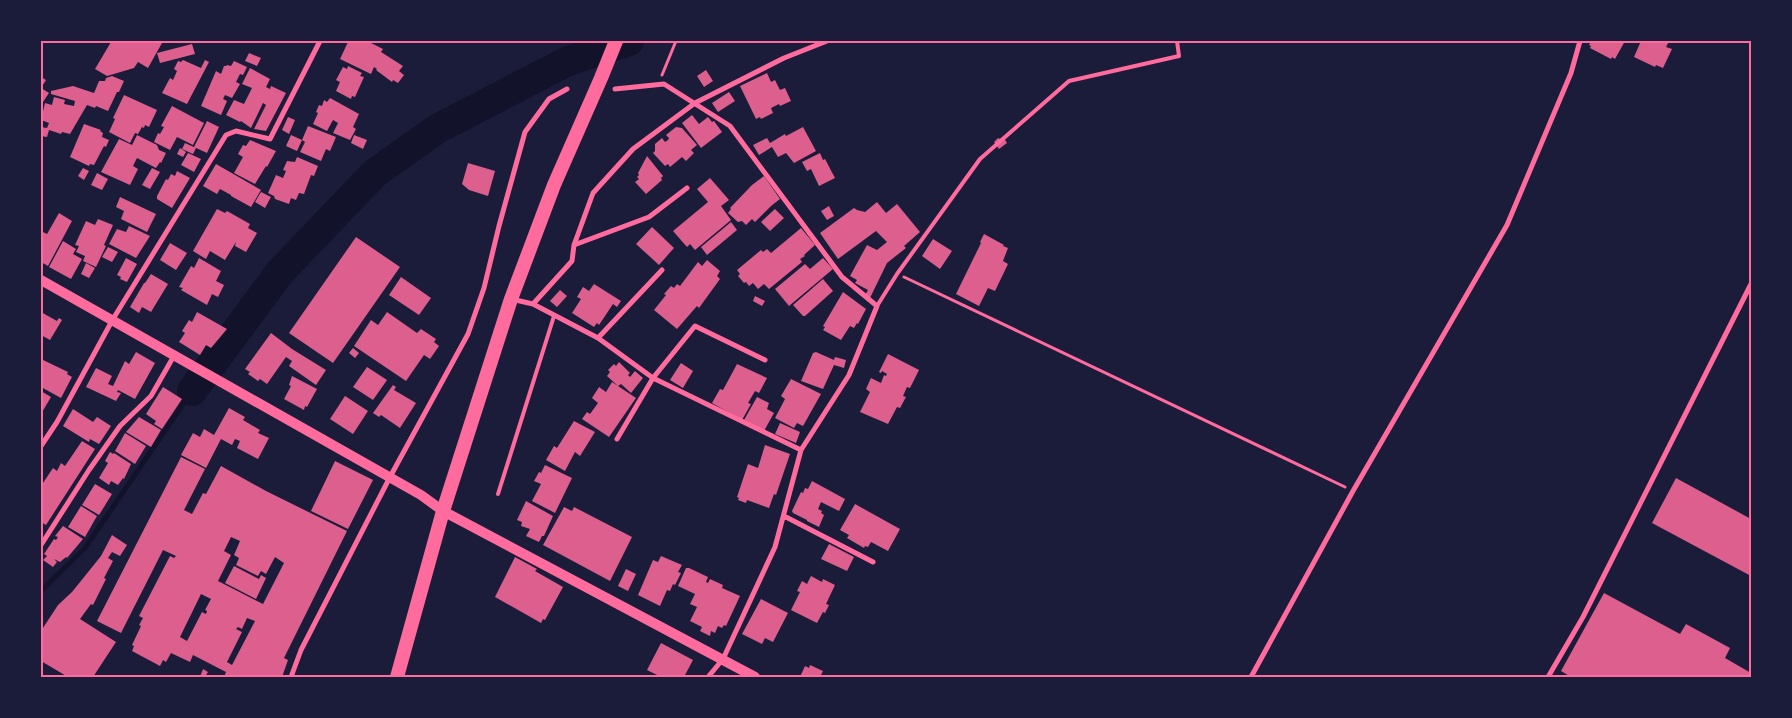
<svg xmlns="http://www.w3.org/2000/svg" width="1792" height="718" viewBox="0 0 1792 718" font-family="Raleway,sans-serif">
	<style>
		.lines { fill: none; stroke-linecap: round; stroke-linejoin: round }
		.stream { stroke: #12122b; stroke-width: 5 }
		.river { stroke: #12122b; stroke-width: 30 }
		.building { fill: #dd5f8e; fill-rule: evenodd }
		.path { stroke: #ff6b9d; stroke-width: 3 }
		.service { stroke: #ff6b9d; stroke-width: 4 }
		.minor { stroke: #ff6b9d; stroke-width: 5 }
		.secondary { stroke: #ff6b9d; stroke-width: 10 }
		.trunk { stroke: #ff6b9d; stroke-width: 14 }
		.neatline { fill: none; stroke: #ff6b9d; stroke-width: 2 }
	</style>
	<rect width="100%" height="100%" fill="#1b1b3a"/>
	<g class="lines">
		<path class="stream" d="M41,591L85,548L192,391"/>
		<path class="river" d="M192,391L280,272L375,173L437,129L568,61L629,41"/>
	</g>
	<path class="building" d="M114,41H159L162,43L148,68L138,62L134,68L107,76L95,69L111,42L113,43Z
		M350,41H367L383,49L381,52L403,66L399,71L404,75L398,83L393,80L392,82L376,70L377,69L374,67L371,74L340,59L348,42Z
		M1591,41H1625L1615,59L1612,57L1611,59L1590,48L1591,46L1589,45Z
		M1641,41H1669L1666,47L1672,49L1663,68L1656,65L1655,67L1634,57Z
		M192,44L195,54L160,63L157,53Z
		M249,53L261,58L257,66L245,61Z
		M183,60L201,68L205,60L209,62L187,104L162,93L170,78L173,80L177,71L174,69L178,61L181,62Z
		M234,61L247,67L243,75L240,74L236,82L240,84L232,98L225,95L223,99L227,101L221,115L201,106L216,71L221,74L224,66H226L227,65L231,66Z
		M348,66L362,73L360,76L364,77L355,97L352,96L351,99L336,91L340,82L336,80L343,67L347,69Z
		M250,68L270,79L266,87L270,89L271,86L286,93L266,131L254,129L266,105L263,103L251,128L241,121L240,122L226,115L234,100L244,104L252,88L242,84Z
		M706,70L713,81L704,87L697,76Z
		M767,73L771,82L775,80L780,90L785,88L791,101L780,106L779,104L771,108L773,113L761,119L760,117L756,119L740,86Z
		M112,76L124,81L119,92H117L108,111L96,106L95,108L87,105L70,134L62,132L61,134L49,130L47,137L41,136V127L47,128L49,123L41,120L45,103L52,105L54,97L65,100L64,104L74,106L75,101L51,94V91L73,86L94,93L99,81H105L106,78Z
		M41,77L46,80L41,88L49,93L41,105Z
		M729,92L735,101L718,112L712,103Z
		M124,95L157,110L149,127L145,125L144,128L142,127L138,134L135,133L130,143L109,132L115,119L113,118Z
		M330,98L359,114L353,127L356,129L350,140L333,133L338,123L333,120L327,131L313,124L318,113L316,112L319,105L322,106L324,100L327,102Z
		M172,106L204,123L193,145L177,137L170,150L154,142L158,133L160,134L164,127L161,126Z
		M692,115L699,124L708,117L712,122L714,121L722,132L701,148L682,123Z
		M288,117L295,120L289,134L282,130Z
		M207,121L219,127L207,153L194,147Z
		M84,124L101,130L100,131L103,133L102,137L109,140L106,147L104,146L94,165L90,164L89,166L70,157Z
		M308,126L336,137L330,151L326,149L321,161L300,152L305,142L302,140Z
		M676,127L682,128L697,145L691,150L694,153L686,161L682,157L670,167L668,164L665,166L653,153L655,151V144L662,138L665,142L668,140L669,138L666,135Z
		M803,127L816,151L794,163L786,153L778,157L772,147L759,155L753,145L767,138L770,143L785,134L786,136Z
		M137,135L157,145L159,150L166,153L161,163L160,162L156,168L137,158L133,166L138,169L130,185L101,172L119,139L132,145Z
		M291,135L302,140L297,151L286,146Z
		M354,135L367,140L363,149L351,143Z
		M998,138L1000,139L1004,138L1007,143L999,149L994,142Z
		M250,140L276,151L267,167L266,166L255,184L234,173L243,157L238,154L243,145L246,146Z
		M185,143L196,148L193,154L182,149Z
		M180,148L186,152L183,157L177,154Z
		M188,153L201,159L194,172L181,165Z
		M820,153L823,160L825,159L835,178L819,186L811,169L807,171L802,162Z
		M647,156L663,176L661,178L662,180L646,194L635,182L639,179L637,177L639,175L638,173Z
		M297,157L318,166L314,176L311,175L304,194L299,193L296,200L291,198L289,204L275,199L274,196L268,193L276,175L283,178L286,171L283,170L287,161L295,162Z
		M468,163L495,171L488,196L469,190L462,184Z
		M216,164L261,190L251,207L231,196V195L220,189L217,194L203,186Z
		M83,168L89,171L84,180L78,176Z
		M152,168L160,172L150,189L142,185Z
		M177,171L190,178L172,208L157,199V196L166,179L168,180L171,174L175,176Z
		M97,173L108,179L102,190L91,185Z
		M764,176L780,199L771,206L755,222L752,219L746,225L742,221L738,222L728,213L731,209L730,208L752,185Z
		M710,178L729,200L721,206L731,220L695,250L690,244L687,247L673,231L708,202L697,189Z
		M261,192L271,197L265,208L255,202Z
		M120,197L156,214L147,232L121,219L124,211L116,207Z
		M877,202L886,213L897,204L920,232L904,246L906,248L887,263L870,298L865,295L868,290L855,283L857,280L850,276L867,245L877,250L887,242L876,231L838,259L820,233L854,208L857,210L865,212Z
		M829,206L834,216L827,220L821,211Z
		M217,209L225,213L227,211L250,224L248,228L257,233L246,252L235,246L236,242L225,260L210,251L206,259L193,251Z
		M775,209L784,218L770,231L761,222Z
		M59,213L72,221L48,266L41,262V231L47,234Z
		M98,219L113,225L104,245L106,246L96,267L83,261L85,256L76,252L79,246L75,245L86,221L95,225Z
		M731,222L737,230L707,255L701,247Z
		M129,226L150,236L136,258L109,244L117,229L126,232Z
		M652,227L674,248L659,265L636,244Z
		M801,228L815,245L804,255L805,256L800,259L802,262L769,289L764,284L758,289L753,283L749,286L746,282L744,283L738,276L740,274L737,270L761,250L763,252L767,249L771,253Z
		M984,234L1004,245L1003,246L1008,248L1003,261L1008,264L995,291L988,288L979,306L956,294L981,243L980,242Z
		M356,237L400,267L333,363L289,333Z
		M933,239L952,251L940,269L922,256Z
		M63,241L76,249L73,254L82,259L71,279L49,267Z
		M170,243L187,253L176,270L160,260Z
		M108,247L118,252L112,262L102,257Z
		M126,258L137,264L127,282L120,279L121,277L117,275Z
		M199,258L221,271L216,281L224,285L218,297L212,294L207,305L181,290L183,288L179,287L191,266L194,268Z
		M823,258L833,269L789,306L775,289L805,264L810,269Z
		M707,260L720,271L717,276L720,279L699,308L697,306L677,329L654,310L666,295L664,294L671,286L674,288L677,284L680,286L698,262L702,266Z
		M86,263L95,268L89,278L81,274Z
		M151,274L168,284L151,312L142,307L139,313L130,307L144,283H145Z
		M401,277L431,298L419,315L389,295Z
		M823,279L833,291L805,316H803L793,305Z
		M594,284L621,301L617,307L613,304L599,325L597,323L594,327L572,313L581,299L577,297L583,287L589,291Z
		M560,290L567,296L557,307L550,301Z
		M843,292L866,309L858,324L857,323L854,328L850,326L841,340L823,330L825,327L823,326Z
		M755,296L765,301L762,306L753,301Z
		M41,312L57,321L59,318L62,320L50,340L41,335Z
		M197,312L227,329L211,348L206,345L200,355L179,342L185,333L182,331L189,320L192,322Z
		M387,312L417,333L421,329L436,339L434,342L439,346L430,359L424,355L406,381L354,346L371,320L378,325Z
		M271,333L292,349L326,370L316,385L289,366L292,361L286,357L267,384L260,379L258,381L248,374L250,372L245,369Z
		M353,348L359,353L355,358L349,353Z
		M136,352L155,363L135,399L118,390L117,392L121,393L116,401L86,387L96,368L112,376L108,384L113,386L125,361L129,364Z
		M816,352L834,360L835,357L846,360L844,368L834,365L823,389L801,381L813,353Z
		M888,354L919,370L910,388L907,387L903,396L906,397L900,408L897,407L888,424L860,412L870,392L866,389L871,378L881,383L884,375L886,376L887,374L882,371L881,373L879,372Z
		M41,359L68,372L67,374L72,377L61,398L41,387Z
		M619,362L630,373L628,375L630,377L635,371L643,378L631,393L621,384L618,386L607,376L610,372L608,370L614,364L616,366Z
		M681,363L693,371L683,388L670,380Z
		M737,364L767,378L759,393L755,391L748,403L751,404L742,420L712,403L720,389L723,390Z
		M367,367L387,380L373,400L353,387Z
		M292,376L317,389L307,407L305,406L304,410L284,399L291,386L289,385Z
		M791,379L821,394L803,426L797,423L794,428L775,418L785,399L781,396Z
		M612,382L636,398L609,437L582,419L587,412L590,414L598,403L592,398L599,387L606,392Z
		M393,385L396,387L394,390L416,403L400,428L381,415L379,417L373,413Z
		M163,387L182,399L162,429L154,424L156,421L146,414Z
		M41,391L51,397L41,414Z
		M345,396L368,411L353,434L330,419Z
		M757,397L769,403L767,409L774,413L764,431L744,420Z
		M229,408L245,417L243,420L260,430L258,433L269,438L258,459L237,448L240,441L235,439L232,445L221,439L206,468L181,455L193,433L200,437L204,429L214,435Z
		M73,409L93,422L97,417L111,426L99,444L90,439L89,442L63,426Z
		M139,417L161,430L151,447L126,432Z
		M574,421L595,432L580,456L575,452L565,471L546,460L554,446L557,448Z
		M780,423L800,432L796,443L775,434Z
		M125,433L146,446L135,464L115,451Z
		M82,441L95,449L46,525L41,522V486L53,468L57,471L61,463L65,466Z
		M765,445L790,454L776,495L774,494L769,508L747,500L746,503L738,500L739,498L737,497L748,464L758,468Z
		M110,452L113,454L114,453L131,464L124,479L123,478L118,485L111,481L109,485L99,478L108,463L105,461Z
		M181,457L205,469L184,510L192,514L203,493L206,494L221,466L266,491L347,531L284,658L288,660L282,677H224L226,672L193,655L190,662L171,653L166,662L163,660L160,666L132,651L134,646L132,645L141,626L139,625L143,618L139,616L170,556L174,558L176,556L163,550L121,633L97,621ZM231,537L240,541L234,555L239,558L236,565L258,576L261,571L266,574L275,557L284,563L263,604L218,581L231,555L224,551ZM201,594L211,599L205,610L207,611L206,614L202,612L187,641L180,637ZM247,618L255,621L232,665L227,662L242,632L236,629L238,627L242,629Z
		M335,461L373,480L348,529L311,511Z
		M545,465L572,478L555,513L532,501L541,484L534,481L539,472L541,473Z
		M1676,478L1751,519V576L1652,523Z
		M812,481L845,499L839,511L821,502L818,509L822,511L821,513L824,515L819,527L807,521V520L793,513L792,511L801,492L803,493L805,488L808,489Z
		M95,484L112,494L99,515L82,505Z
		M526,501L553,516L544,536H542L539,542L526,536L530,529L521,526L522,522L517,520Z
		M855,504L900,529L888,551L871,542L868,547L865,546L864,548L847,538L849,535L840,530Z
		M81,506L97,516L85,537L68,527Z
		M564,507L572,511L574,507L632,537L610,581L543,545Z
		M63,526L83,539L67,558L66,557L60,562L54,559L57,562L53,567L43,560L47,556L44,554L54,539L56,540L58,537L55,536Z
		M112,535L127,545L120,556L112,552L108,558L113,561L104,578L106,579L93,605L91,604L80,619L116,642L93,677H68L41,661V631L58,605L72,592L101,556Z
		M829,544L854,557L847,571L821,559Z
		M661,556L682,565L678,572L681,573L675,585L673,584L670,591L667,590L660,606L638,595L653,560L658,562Z
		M515,557L537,569L535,571L563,587L545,620L543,619L541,623L495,597Z
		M234,566L259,579L261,575L266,578L256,599L225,583Z
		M686,568H689L708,577L706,582L708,583L710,579L723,585L722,588L740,596L726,626L724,625L722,628L718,626L715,633L711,631L710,636L700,631L702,627L690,621L697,607L690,604L695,594L678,586Z
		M626,569L636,574L628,591L618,586Z
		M811,576L822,582L823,579L835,585L826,604L829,605L825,613L823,612L817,623L791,610L800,592L797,591L802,581L807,584Z
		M1604,593L1680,634L1686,624L1730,648L1725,658L1751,673V677H1571L1561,671Z
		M761,599L788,613L773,642L765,638L762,644L742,634Z
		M661,643L693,660L684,677H661L647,670Z
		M810,665L823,671L820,677H800L805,666L809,668Z
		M203,669L208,672L205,677H200Z"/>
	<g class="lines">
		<path class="path" d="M662,75L676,41
			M904,277L1345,487"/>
		<path class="service" d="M877,306L897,274L980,159L1069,81L1179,56L1177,41
			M498,494L554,316"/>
		<path class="minor" d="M615,89L664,84L730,126L842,277L877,306L849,375L801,450L775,547L723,659L708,677
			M574,245L649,217L687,188
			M511,299L533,304L572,261L574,245L593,193L633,149L695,103L784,58L827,41
			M533,304L598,338L653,378L801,450
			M598,338L662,270
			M617,439L653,378L695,326L765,360
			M41,446L57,422L113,319L226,135L236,131L270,139L320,41
			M784,516L873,562
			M41,545L89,470L120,426L151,396L175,354
			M291,677L301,650L390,477L468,334L484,288L499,226L525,132L549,99L567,89
			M1251,677L1353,491L1507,225L1571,73L1580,41
			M1548,677L1583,617L1751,284"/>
		<path class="secondary" d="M41,280L421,495L443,511L755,677"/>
		<path class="trunk" d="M397,677L443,511L511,299L554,185L601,78L616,41"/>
	</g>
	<rect width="1792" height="718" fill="none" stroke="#1b1b3a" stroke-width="85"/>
	<rect x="42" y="42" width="1708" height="634" class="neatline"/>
</svg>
